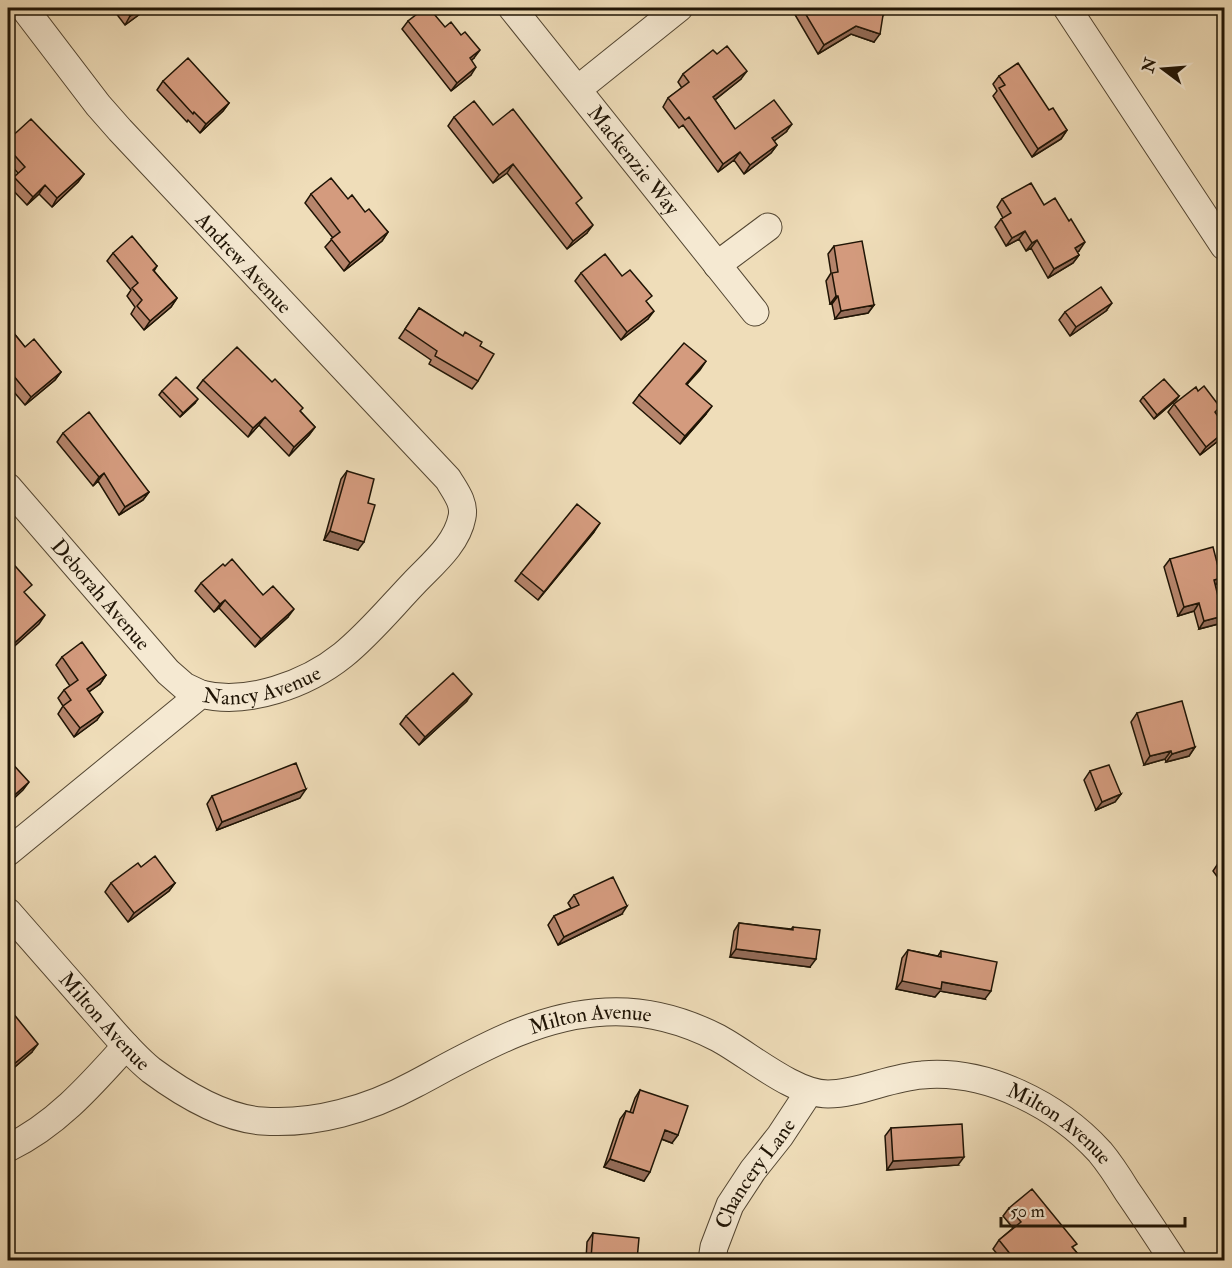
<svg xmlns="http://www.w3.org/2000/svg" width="1232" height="1268" viewBox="0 0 1232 1268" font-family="'IM FELL Double Pica',serif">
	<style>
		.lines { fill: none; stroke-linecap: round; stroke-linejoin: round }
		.minor-casing { stroke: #534632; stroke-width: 29 }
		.minor { stroke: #f5e9d2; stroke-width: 27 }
		.wall { fill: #b6856c; stroke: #1f1405; stroke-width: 1.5 }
		.shaded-wall { fill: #946c58; stroke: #1f1405; stroke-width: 1.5 }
		.building { fill: #d49b7e; stroke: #1f1405; stroke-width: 1.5 }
		.labels { text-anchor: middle; stroke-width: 4.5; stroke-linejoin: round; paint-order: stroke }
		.street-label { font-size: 21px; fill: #1f1405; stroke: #f5e9d2 }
	</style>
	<rect width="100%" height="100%" fill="#efddb9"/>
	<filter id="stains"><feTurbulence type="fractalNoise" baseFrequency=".00333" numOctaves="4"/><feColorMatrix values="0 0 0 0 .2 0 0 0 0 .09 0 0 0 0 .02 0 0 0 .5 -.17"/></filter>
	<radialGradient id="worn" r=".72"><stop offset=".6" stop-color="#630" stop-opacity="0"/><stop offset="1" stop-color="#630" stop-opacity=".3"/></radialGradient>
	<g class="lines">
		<g class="minor-casing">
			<g id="minor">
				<path id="s1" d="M512,8L755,312"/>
				<path d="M1067,8L1224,246"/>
				<path d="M578,89L679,8"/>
				<path d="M717,265L768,227"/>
				<path id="s2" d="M8,487L168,672L184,686L201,694"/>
				<path id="s3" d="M8,852L201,694C247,706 307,684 343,655C369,634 391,607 414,583C432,564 457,544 462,517C465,503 455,491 448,479L120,130L98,105L24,8"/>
				<path id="s4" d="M8,912C36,944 65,977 94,1010C112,1030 130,1053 151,1070C182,1093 223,1118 262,1121C314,1125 369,1109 415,1084C475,1052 536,1015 606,1012C645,1010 683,1020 718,1038C748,1054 794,1094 828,1094C858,1094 891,1077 922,1075C987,1069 1057,1105 1100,1152C1110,1164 1119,1178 1127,1191C1143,1214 1158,1237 1173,1260"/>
				<path d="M8,1148C56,1125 91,1085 126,1046"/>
				<path id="s5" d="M712,1260L714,1247L730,1205L753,1170L780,1136L809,1092"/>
			</g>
		</g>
		<use href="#minor" class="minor"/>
	</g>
	<path class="wall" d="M112,8H148L125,25Z
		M798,8H895L883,15L874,42L851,34L818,54L794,13Z
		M408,21L445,27L474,58L471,60V75L451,91L402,29Z
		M717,54L741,79L715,100L735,129L786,132L774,141L777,145L771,153L744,174L734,160L718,172L683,125L679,128L663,107L668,98L682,88L678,82L683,74Z
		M999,76L1049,110L1067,130L1061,139L1032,157L993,96L997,91L993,84Z
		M163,81L229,103L223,111L200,133L188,120L187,122L157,90Z
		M454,117L493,125L577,205L587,233L567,249L507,173L493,183L448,126Z
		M8,140L84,174L78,182L52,207L39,194L27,205L8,185L18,173L8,162Z
		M311,194L348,199L388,232L382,241L344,271L325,247L333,238L305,203Z
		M1002,199L1044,205L1079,251L1077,252L1079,255L1073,263L1048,278L1031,248L1026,251L1019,239L1006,246L995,227L1001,219L1003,218L997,207Z
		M834,246L874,305L868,313L835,319L832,304H830L826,281L831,273L828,254Z
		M113,253L157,266L154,271L177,298L171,307L144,330L131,314L135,307L127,296L131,290L107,261Z
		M581,273L622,276L647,303L648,319L621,340L575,281Z
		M419,308L462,336L478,381L472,389L429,364L431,360L399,338Z
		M1106,311L1070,336L1059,320L1065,312Z
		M8,326L25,347L61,372L55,380L25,405L8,385Z
		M706,361L687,384L706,414L680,444L633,403L639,395Z
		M203,380L301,412L315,427L309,435L289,456L259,425L248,437L197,388Z
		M162,391L195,403L180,417L159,395Z
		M1179,396L1176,400L1154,419L1140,401L1143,397Z
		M1174,404L1216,413L1222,438L1200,455L1168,412Z
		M63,433L149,492L143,500L119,515L98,481L93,486L57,442Z
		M347,471L368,503L358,550L324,540L341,479Z
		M594,532L538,600L515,581L521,573Z
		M1170,559L1221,578L1215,585L1223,616L1218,624L1199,629L1194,611L1178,616L1164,567Z
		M225,566L263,595L288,617L255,647L219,608L214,612L195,591L201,583Z
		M62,657L106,675L100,684L89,692L97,720L74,737L58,714L63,706L58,698L64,690L70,686L56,665Z
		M466,702L419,745L400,724L406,716Z
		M1137,713L1195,747L1189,756L1166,762L1165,759L1144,765L1131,722Z
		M1090,771L1121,794L1115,802L1096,810L1084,780Z
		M212,796L300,798L217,830L207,804Z
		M1224,858V886L1213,871L1219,862Z
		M111,883H175L169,891L128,922L105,892Z
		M574,895L622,914L558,945L548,925L554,916L571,908L568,903Z
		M739,923L791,929L793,927L810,967L730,957L734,931Z
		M908,950L938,956L941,951L985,999L940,991L935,997L896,989L902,958Z
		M8,1007L32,1052L9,1072L8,1071Z
		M640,1090L672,1143L661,1139L644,1181L604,1167L620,1119L626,1111L630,1112L635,1098Z
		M891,1128L958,1165L887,1170L885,1136Z
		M1224,1157V1172L1220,1164Z
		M1009,1208L1073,1248L1083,1260H1002L993,1249L999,1240L1013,1228L1003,1216Z
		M593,1233L637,1260H586L587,1242Z"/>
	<path class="shaded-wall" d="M143,8H148L125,25L130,16Z
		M887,8H895L878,18L884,9Z
		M856,26L880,34L874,42L851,34L818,54L824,45Z
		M480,50L474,58L464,67L470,58Z
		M476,67L471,75L451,91L457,83Z
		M747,71L741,79L707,106L713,97Z
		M229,103L223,111L200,133L206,124Z
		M792,124L786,132L766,147L772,138Z
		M1067,130L1061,139L1032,157L1038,149Z
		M777,145L771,153L744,174L750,165Z
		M740,152L734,160L718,172L723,164Z
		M513,164L507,173L493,183L499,175Z
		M84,174L78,182L52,207L57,198Z
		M45,185L39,194L27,205L33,197Z
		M593,225L587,233L567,249L573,241Z
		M1025,231L1019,239L1006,246L1012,238Z
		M388,232L382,241L344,271L350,263Z
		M1037,240L1031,248L1026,251L1032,243Z
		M1085,242L1079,251L1069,257L1075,248Z
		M1079,255L1073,263L1048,278L1054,269Z
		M836,296H838L832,304H830Z
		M177,298L171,307L144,330L150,321Z
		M1112,303L1106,311L1070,336L1076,327Z
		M874,305L868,313L835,319L841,311Z
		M654,311L648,319L621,340L627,332Z
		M706,361L700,370L680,392L686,384Z
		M61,372L55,380L25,405L31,397Z
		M1179,396L1176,400L1154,419L1157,415Z
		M198,399L195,403L180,417L183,413Z
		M712,406L706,414L680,444L685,436Z
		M265,417L259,425L248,437L253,428Z
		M315,427L309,435L289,456L294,447Z
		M1224,432V434L1222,438L1200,455L1206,447Z
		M104,473L98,481L93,486L99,477Z
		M149,492L143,500L119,515L125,507Z
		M600,523L594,532L538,600L544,592Z
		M330,531L364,542L358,550L324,540Z
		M1221,578L1215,586L1214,580Z
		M225,600L219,608L214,612L220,604Z
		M1199,603L1194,611L1178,616L1184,607Z
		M294,609L288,617L255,647L261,639Z
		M45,615L39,624L8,652V649Z
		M1223,616L1218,624L1199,629L1204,621Z
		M106,675L100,684L81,697L87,689Z
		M472,694L466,702L419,745L425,737Z
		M103,712L97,720L74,737L80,728Z
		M1195,747L1189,756L1166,762L1172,754Z
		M1171,751L1165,759L1144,765L1150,756Z
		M29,782L23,790L8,804V801Z
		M306,789L300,798L217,830L222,822Z
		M1121,794L1115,802L1096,810L1102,802Z
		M175,883L169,891L128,922L134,913Z
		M627,906L622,914L558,945L564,937Z
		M736,949L816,959L810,967L730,957Z
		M902,981L942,982L991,991L985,999L940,991L935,997L896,989Z
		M38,1044L32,1052L9,1072L14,1064Z
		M665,1130L678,1135L672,1143L659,1138Z
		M964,1157L958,1165L887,1170L893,1161Z
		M610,1159L650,1172L644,1181L604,1167Z
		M591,1258L604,1259L603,1260H589Z"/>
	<path class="building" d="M124,8H143L130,16Z
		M425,8H429L445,27L451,22L461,35L465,32L480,50L470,58L476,67L457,83L408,21Z
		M802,8H887L884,9L880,34L856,26L824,45Z
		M727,46L747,71L713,97L735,129L774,100L792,124L772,138L777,145L750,165L740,152L723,164L689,117L685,120L668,98L689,82L683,74L713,50L717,54Z
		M188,58L229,103L206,124L194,112L193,114L163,81Z
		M1018,63L1049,110L1053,108L1067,130L1038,149L999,88L1005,85L999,76Z
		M474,101L493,125L513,109L582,198L576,203L593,225L573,241L513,164L499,175L454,117Z
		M31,119L84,174L57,198L45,185L33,197L14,177L25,167L8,148V140Z
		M331,178L348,199L352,195L365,212L369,209L388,232L350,263L331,239L340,232L311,194Z
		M1031,183L1044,205L1055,198L1069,221L1071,219L1085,242L1075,248L1079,255L1054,269L1037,240L1032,243L1025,231L1012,238L1001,219L1011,213L1002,199Z
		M132,236L157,266L153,270L177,298L150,321L137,306L142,300L132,288L138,283L113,253Z
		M862,241L874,305L841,311L838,296H836L832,273L838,272L834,246Z
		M605,254L622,276L630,270L652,296L646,301L654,311L627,332L581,273Z
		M1101,287L1112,303L1076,327L1065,312Z
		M419,308L463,336L465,332L482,342L480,346L494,354L478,381L435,356L437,351L405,329Z
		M8,326L25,347L34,339L61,372L31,397L8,369Z
		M684,343L706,361L686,384L712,406L685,436L639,395Z
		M237,347L272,382L275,379L303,408L300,411L315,427L294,447L265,417L253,428L203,380Z
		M176,377L198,399L183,413L162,391Z
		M1164,379L1179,396L1157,415L1143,397Z
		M1204,386L1220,407L1215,412L1224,425V432L1206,447L1174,404L1196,387L1198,391Z
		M89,412L149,492L125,507L104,473L99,477L63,433Z
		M347,471L374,479L368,503L375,505L364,542L330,531Z
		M577,504L600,523L544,592L521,573Z
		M1213,547L1221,578L1214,580L1223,616L1204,621L1199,603L1184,607L1170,559Z
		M8,558L32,585L24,592L45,615L8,649V604L11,601L8,597Z
		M232,559L263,595L273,586L294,609L261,639L225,600L220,604L201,583L223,564L225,566Z
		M82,642L106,675L87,689L103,712L80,728L63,706L71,700L64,690L78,680L62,657Z
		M453,673L472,694L425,737L406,716Z
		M1182,701L1195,747L1172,754L1171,751L1150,756L1137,713Z
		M9,760L29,782L8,801V762Z
		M296,763L306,789L222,822L212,796Z
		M1109,765L1121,794L1102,802L1090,771Z
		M155,856L175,883L134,913L111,883L138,863L141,867Z
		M1224,858V869L1219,862Z
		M613,877L627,906L564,937L554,916L579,905L574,895Z
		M739,923L793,930V927L820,930L816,959L736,949Z
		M908,950L941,957V951L997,962L991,991L942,982L941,989L902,981Z
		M8,1007L38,1044L14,1064L8,1056Z
		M640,1090L688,1106L678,1135L665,1130L650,1172L610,1159L626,1111L633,1113Z
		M962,1124L964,1157L893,1161L891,1128Z
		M1032,1189L1077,1244L1072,1247L1083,1260H1030L1026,1254L1018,1260H1015L999,1240L1021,1222L1009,1208Z
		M593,1233L639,1238L637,1260H604V1259L591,1258Z"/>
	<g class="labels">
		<g class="street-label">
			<text dy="7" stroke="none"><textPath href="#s1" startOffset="195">Mackenzie Way</textPath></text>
			<text transform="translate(244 263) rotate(47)" y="7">Andrew Avenue</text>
			<text dy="7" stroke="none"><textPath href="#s2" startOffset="142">Deborah Avenue</textPath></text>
			<text dy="7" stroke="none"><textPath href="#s3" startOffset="312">Nancy Avenue</textPath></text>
			<text dy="7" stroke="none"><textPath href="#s4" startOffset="146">Milton Avenue</textPath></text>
			<text dy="7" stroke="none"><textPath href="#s4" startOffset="686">Milton Avenue</textPath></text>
			<text dy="7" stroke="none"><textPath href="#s4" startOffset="1190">Milton Avenue</textPath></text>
			<text dy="7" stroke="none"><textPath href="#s5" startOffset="98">Chancery Lane</textPath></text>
		</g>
	</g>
	<rect width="1232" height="1268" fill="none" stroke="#efddb9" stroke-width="30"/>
	<rect x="9" y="9" width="1214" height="1250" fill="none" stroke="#1f1405" stroke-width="3"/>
	<rect x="15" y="15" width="1202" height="1238" fill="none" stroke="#1f1405" stroke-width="1.5"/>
	<g transform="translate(1163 69) rotate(286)" stroke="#f5e9d2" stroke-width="4.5" paint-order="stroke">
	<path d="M0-4.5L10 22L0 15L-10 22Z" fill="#1f1405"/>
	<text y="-9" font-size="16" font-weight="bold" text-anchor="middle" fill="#1f1405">N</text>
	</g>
	<path d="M1001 1217v9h184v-9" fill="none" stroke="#1f1405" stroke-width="3"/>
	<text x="1010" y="1217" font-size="18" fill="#1f1405" stroke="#f5e9d2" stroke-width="4.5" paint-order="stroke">50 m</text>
	<rect width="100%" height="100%" filter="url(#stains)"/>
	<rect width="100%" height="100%" fill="url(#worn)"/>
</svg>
